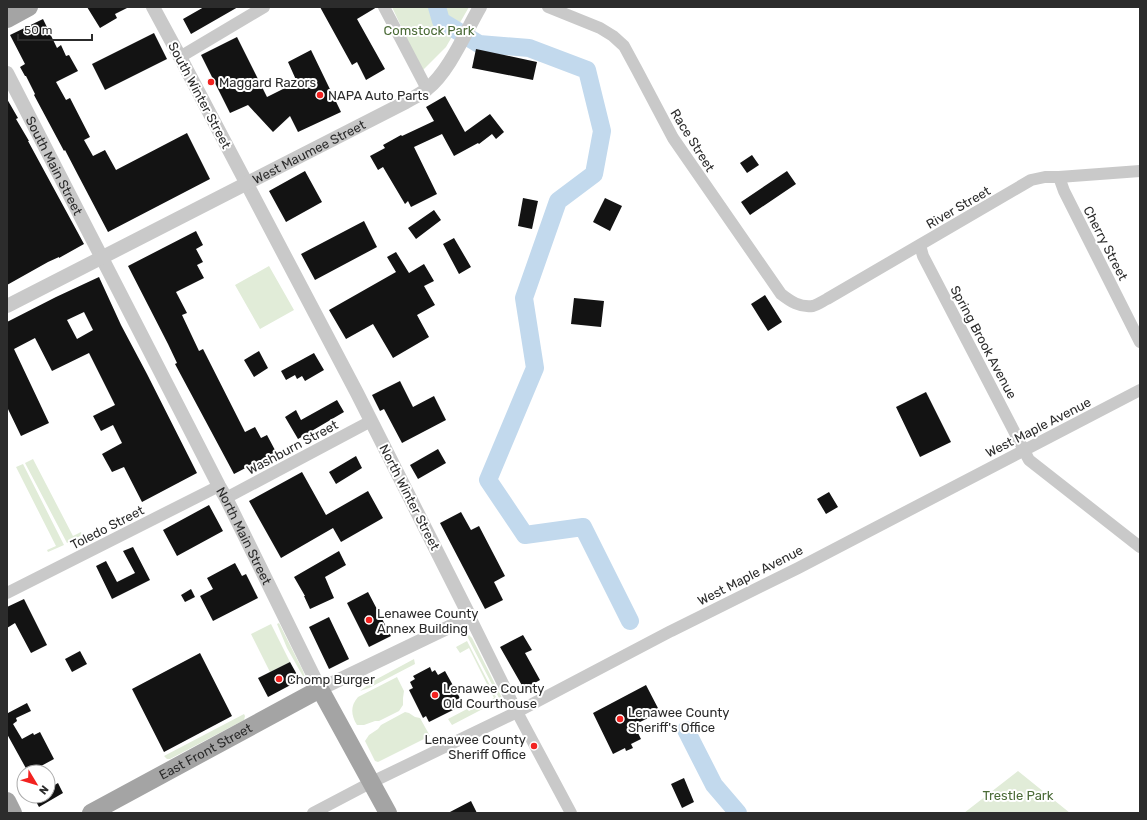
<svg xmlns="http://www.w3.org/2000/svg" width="1147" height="820" viewBox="0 0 1147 820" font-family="Rubik,sans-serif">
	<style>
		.green { fill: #e1ecd8 }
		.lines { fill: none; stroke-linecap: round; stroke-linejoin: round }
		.river { stroke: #c2d9ed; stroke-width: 18 }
		.building { fill: #131313; fill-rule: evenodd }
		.minor { stroke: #c9c9c9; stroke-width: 12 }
		.tertiary { stroke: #c9c9c9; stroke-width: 14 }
		.primary { stroke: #a4a4a4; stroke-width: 18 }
		.poi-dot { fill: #f22220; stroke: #fff; stroke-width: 1.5 }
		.labels { text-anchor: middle; stroke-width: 4; stroke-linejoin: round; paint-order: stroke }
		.park-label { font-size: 13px; fill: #4b6b37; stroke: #fff }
		.poi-label { font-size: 13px; fill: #2c2c2c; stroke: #fff; text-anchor: start }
		.street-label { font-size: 13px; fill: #2c2c2c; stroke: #fff }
	</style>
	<rect width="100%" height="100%" fill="#fff"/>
	<path class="green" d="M392,7H469L446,47L422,71Z
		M269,266L294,310L260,329L235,285Z
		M33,459L73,536L81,532L82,535L67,543L25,463Z
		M23,464L64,545L48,552L47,550L56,546L16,467Z
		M279,623L303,671L305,677V680L287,648L277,624Z
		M271,624L290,662L270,672L251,634Z
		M466,634L469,635L472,638L502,698L500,700Z
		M467,641L498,701L452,725L448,719L467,709L469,711L494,698L469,648L460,653L456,647Z
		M414,659L415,664L369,688L360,691L375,680Z
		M397,677L404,691L403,698V705L399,711L379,721H375L364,725H357C351,715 350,706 358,697Z
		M405,712L409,713L415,717L420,718L430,736L378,762L375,761L365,741L369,735L378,729L381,725Z
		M244,714L245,716L244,720L170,759H167L164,756Z
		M1018,771L1070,813H964Z"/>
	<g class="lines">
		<path class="river" d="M437,7L441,21L479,44L529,48L587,70L602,131L594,174L558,201L524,298L535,368L488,480L525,535L583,527L630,621
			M686,730L714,785L738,813"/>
	</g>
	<path class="building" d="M87,7H129L115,14L117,18L100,28Z
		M204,7H238L191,34L183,19Z
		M320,7H377L357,19L385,69L366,80L357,62L352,65Z
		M43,19L57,48L61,45L66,56L69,55L78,71L56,82L66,100L70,98L90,137L84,140L93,156L105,150L116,170L187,133L210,179L108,232L78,175L65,150L64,151L34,95L35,94L26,76H25L20,67L25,64L10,35Z
		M154,33L167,59L105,90L92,64Z
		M237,37L267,97L297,82L288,62L311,50L341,112L298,132L290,116L273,132L248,105L230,113L201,55Z
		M476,49L537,62L533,80L472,68Z
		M445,96L465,132L490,114L504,132L496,139L492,134L479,144L478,143L454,156L442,134L414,147L437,194L411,207L408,201L405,204L383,167L378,170L370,156L385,148L383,145L401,135L402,136L434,121L426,107Z
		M7,99L18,118L16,119L29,141H28L84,244L59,258V257L48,262L7,285Z
		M752,155L759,165L747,173L740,163Z
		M305,171L322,202L286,222L269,191Z
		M787,171L796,184L750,215L741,202Z
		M523,198L538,201L532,229L518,226Z
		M605,198L622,206L610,231L593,222Z
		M434,210L441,220L416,239L408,228Z
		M364,221L377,247L315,280L301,254Z
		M196,231L203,245L196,249L203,262L197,265L204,278L176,292L187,313L182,315L199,351L203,349L245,432L255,427L261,438L267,435L276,452L234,474L175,364L177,363L168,344L128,266Z
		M454,238L471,267L459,274L443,244Z
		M396,252L409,273L424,264L434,281L424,286L435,305L417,315L429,337L393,358L373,324L346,339L329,310L396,272L387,257Z
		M99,277L121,325L147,374L197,473L142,502L124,467L112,472L102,454L122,443L113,425L101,431L93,416L115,405L89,353L52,371L35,338L14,349L49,423L21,436L7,407V322L56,297ZM84,312L93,330L77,339L67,320Z
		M765,295L782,322L768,331L751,304Z
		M574,298L604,301L601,327L571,324Z
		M259,351L268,368L254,377L244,360Z
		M314,353L324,370L305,381L302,376L297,379L295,375L286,380L281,371Z
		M400,381L413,407L434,396L446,420L402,443L384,409L380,411L372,395Z
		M926,392L951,442L920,457L896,407Z
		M337,400L344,412L298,439L285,417L296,410L301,420Z
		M438,449L446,463L418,479L410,465Z
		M356,456L362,468L336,484L329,472Z
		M302,472L326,515L368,491L383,518L341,542L333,528L281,558L249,501Z
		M829,492L838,507L826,514L817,499Z
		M209,505L223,531L177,556L163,530Z
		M461,512L471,530L479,526L505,576L494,582L503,600L485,609L440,523Z
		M133,547L150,580L112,599L96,566L106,561L117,582L135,573L123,551Z
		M339,551L346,565L325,577L334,598L310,609L304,596H305L294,577Z
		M235,563L242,576L246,574L258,598L213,621L200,596L213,589L207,578Z
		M191,589L195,597L185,602L181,595Z
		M368,592L391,636L369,647L347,603Z
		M24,599L47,645L31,653L15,623L7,628V607Z
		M329,617L349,659L329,669L309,627Z
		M523,635L532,650L525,653L540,680L524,689L500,647Z
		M80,651L87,664L72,672L65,659Z
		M200,653L232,716L164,752L132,689Z
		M290,662L300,680L268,697L258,678Z
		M430,667L432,672L435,670L438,675L445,671L461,700L453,705L455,709L429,722L426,716L423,718L409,690L413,688L410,682L415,679L413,676Z
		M646,685L660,712L634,725L641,739L631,744L633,748L626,751L625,748L613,754L593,713Z
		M27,703L31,711L16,718L17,721L13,724L22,739L33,733L34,735L40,732L54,759L30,772H28L7,734V712L8,713Z
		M684,778L694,802L682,808L671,784Z
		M58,783L63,793L39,807L33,796H48V789Z
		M471,801L477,813H448Z"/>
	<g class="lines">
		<path class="minor" d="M384,7L427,89
			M548,7L600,28L613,36L624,46L637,70L673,138L781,294C790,301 800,308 813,306C817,305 823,301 827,299L1031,180L1045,177H1059L1140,171
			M180,57L264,7
			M1059,177L1064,191L1140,342
			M920,245L923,256L1029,460L1140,547
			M226,498L371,421
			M7,593L219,486
			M470,617L517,712L571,813
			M313,813L372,782L517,712L671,631L798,568L1140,390"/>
		<g class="tertiary">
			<path id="s1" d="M7,73L219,486L226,498L320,689L470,617L357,393L180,57L153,7"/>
			<path id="s2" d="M7,306L406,102C413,98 421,94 427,89C449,72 466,31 480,7"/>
		</g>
		<g class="primary">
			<path d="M7,19L29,7"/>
			<path d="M7,801L13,813"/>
			<path id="s3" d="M91,813L320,689L388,813"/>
		</g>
	</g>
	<g class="poi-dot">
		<circle cx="211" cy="82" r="4"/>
		<circle cx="320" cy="95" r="4"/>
		<circle cx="369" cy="620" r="4"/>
		<circle cx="279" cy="679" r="4"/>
		<circle cx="435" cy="695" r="4"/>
		<circle cx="620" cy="719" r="4"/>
		<circle cx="534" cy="746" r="4"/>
	</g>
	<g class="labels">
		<g class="park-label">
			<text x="429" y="35">Comstock Park</text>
			<text x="1018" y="800">Trestle Park</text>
		</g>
		<g class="poi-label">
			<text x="219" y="87">Maggard Razors</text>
			<text x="328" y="100">NAPA Auto Parts</text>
			<text x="377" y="618">Lenawee County<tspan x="377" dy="15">Annex Building</tspan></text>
			<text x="287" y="684">Chomp Burger</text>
			<text x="443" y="693">Lenawee County<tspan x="443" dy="15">Old Courthouse</tspan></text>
			<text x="628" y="717">Lenawee County<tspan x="628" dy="15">Sheriff's Office</tspan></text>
			<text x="526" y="744" text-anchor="end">Lenawee County<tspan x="526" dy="15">Sheriff Office</tspan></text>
		</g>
		<g class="street-label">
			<text transform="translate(200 95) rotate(62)" y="5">South Winter Street</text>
			<text transform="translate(693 140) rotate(58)" y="5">Race Street</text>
			<text dy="5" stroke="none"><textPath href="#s2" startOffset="339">West Maumee Street</textPath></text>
			<text dy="5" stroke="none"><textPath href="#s1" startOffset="104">South Main Street</textPath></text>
			<text transform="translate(958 207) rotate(-30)" y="5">River Street</text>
			<text transform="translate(1106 243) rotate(63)" y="5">Cherry Street</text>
			<text transform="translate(984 342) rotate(62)" y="5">Spring Brook Avenue</text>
			<text transform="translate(1038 427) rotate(-27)" y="5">West Maple Avenue</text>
			<text transform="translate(292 447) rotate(-28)" y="5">Washburn Street</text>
			<text transform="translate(410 497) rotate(63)" y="5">North Winter Street</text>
			<text transform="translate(107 527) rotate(-27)" y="5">Toledo Street</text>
			<text dy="5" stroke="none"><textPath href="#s1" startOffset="520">North Main Street</textPath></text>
			<text transform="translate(750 575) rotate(-27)" y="5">West Maple Avenue</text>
			<text dy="5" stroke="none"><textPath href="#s3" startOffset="130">East Front Street</textPath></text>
		</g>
	</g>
	<rect width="1147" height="820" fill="none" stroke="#2c2c2c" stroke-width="16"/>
	<g transform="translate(36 784) rotate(128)"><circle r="19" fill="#ffffff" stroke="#ababab"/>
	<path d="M0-3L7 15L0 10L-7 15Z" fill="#f22220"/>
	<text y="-6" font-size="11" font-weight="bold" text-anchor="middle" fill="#2c2c2c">N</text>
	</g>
	<path d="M18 34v6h74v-6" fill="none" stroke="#2c2c2c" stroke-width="2"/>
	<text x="24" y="34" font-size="12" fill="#2c2c2c" stroke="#ffffff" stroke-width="3" paint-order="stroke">50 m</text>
</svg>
